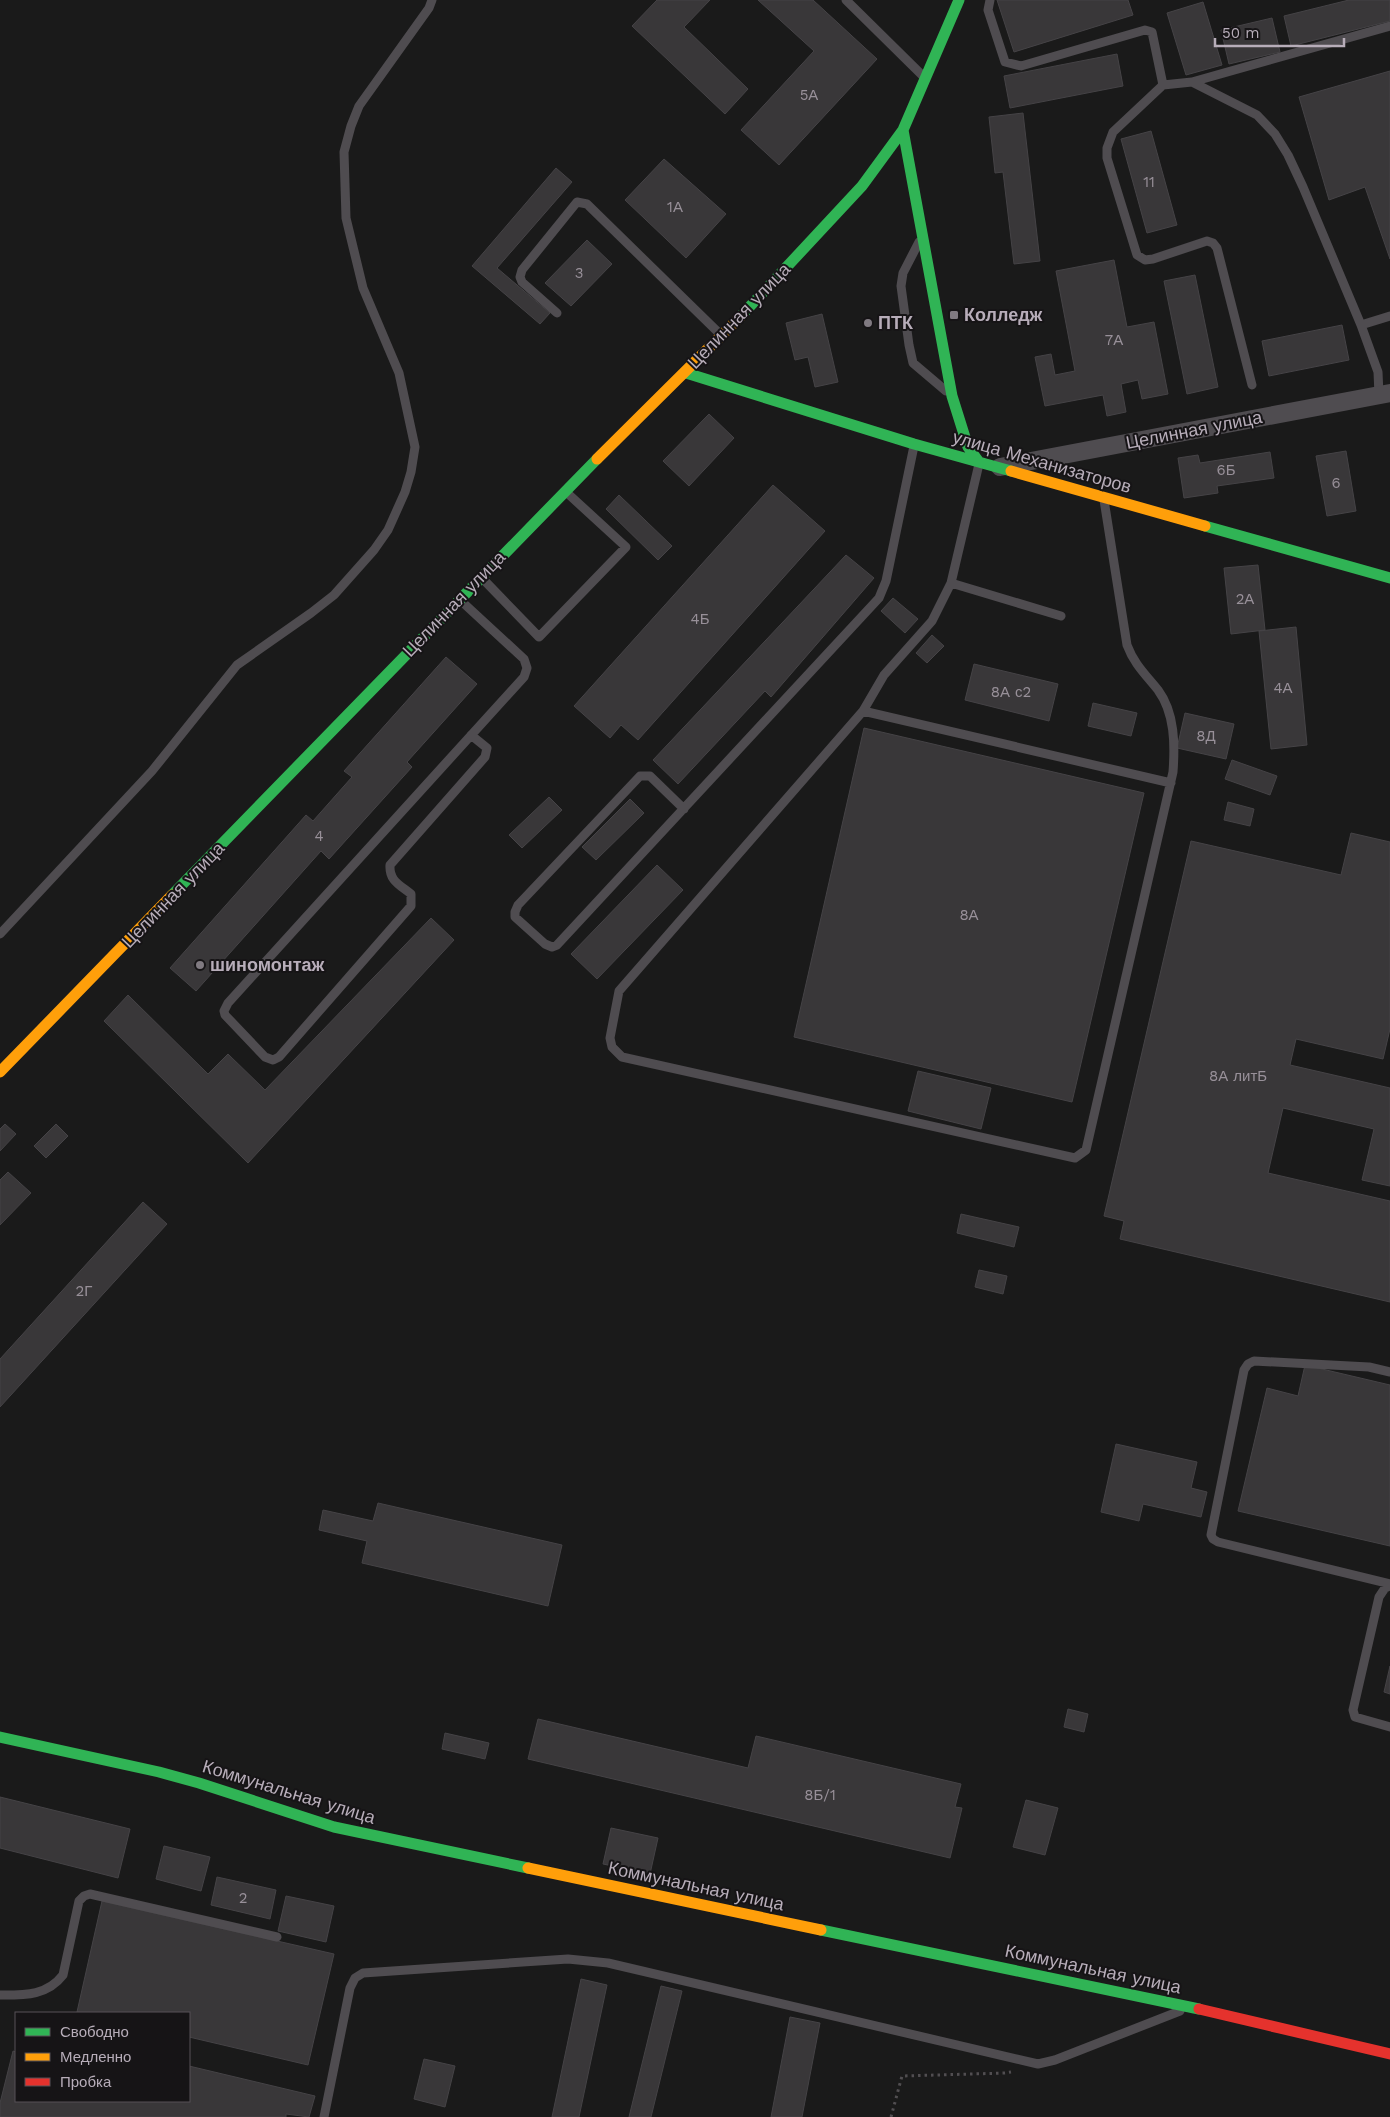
<svg xmlns="http://www.w3.org/2000/svg" width="1390" height="2117" viewBox="0 0 1390 2117" font-family="'Work Sans',sans-serif">
	<style>
		.building { fill: #393739; stroke: #454346 }
		.lines { fill: none; stroke-linecap: round; stroke-linejoin: round }
		.path { stroke: #514e51; stroke-width: 3; stroke-dasharray: 2.5 4; stroke-linecap: butt }
		.lane { stroke: #4f4c50; stroke-width: 9 }
		.street { stroke: #4f4c50; stroke-width: 18 }
		.fast { stroke: #30b455; stroke-width: 11 }
		.slow { stroke: #ff9f0a; stroke-width: 11 }
		.jam { stroke: #e5322d; stroke-width: 11 }
		.poi-dot { fill: #807a81; stroke: #161416; stroke-width: 2 }
		.labels { text-anchor: middle; stroke-width: 4; stroke-linejoin: round; paint-order: stroke }
		.number-label { font-size: 15px; fill: #989099 }
		.poi-label { font-size: 18px; font-weight: bold; fill: #b7adb9; stroke: #161416; text-anchor: start }
		.street-label { font-size: 18px; fill: #b7adb9; stroke: #161416 }
	</style>
	<rect width="100%" height="100%" fill="#1a1a1a"/>
	<path class="building" d="M657,0H710L684,27L748,89L725,114L632,26Z
		M758,0H813L877,59L779,165L741,130L814,51Z
		M997,0H1128L1133,15L1014,52Z
		M1349,0H1390V21L1291,46L1284,16Z
		M1203,2L1222,65L1186,75L1167,13Z
		M1272,18L1280,52L1229,64L1221,30Z
		M1117,54L1123,86L1010,108L1004,76Z
		M1390,71V259L1365,187L1329,200L1299,97Z
		M1023,113L1040,261L1014,264L1003,172L995,173L989,117Z
		M1151,131L1177,225L1147,233L1121,139Z
		M664,159L726,214L686,258L625,200Z
		M556,168L572,182L497,268L550,313L540,324L472,266Z
		M587,240L612,264L571,306L545,283Z
		M1114,260L1127,327L1154,322L1168,394L1142,399L1138,380L1121,384L1126,412L1107,416L1103,395L1045,406L1035,357L1051,354L1055,375L1075,371L1056,271Z
		M1195,275L1218,387L1187,394L1164,281Z
		M822,314L838,382L815,387L808,357L795,360L786,323Z
		M1342,325L1349,360L1269,376L1262,341Z
		M709,414L734,438L689,486L663,461Z
		M1346,451L1356,511L1327,516L1316,456Z
		M1270,452L1274,478L1217,486L1218,493L1184,498L1178,458L1198,455L1200,463Z
		M773,485L825,531L638,740L621,725L610,738L574,706Z
		M619,495L672,546L658,560L606,509Z
		M846,555L874,578L771,697L765,691L678,784L653,760Z
		M1258,565L1265,630L1231,634L1224,568Z
		M893,598L918,619L905,633L881,611Z
		M1296,627L1307,745L1271,749L1259,631Z
		M932,635L944,646L927,663L916,653Z
		M446,657L477,684L407,762L412,767L329,859L321,851L196,991L170,968L306,815L313,821L352,777L344,771Z
		M974,664L1058,684L1049,721L965,700Z
		M1093,703L1137,713L1131,736L1088,726Z
		M1185,713L1234,724L1226,759L1177,748Z
		M864,728L1144,793L1072,1102L794,1037Z
		M1232,760L1277,776L1270,795L1225,779Z
		M549,797L562,810L522,848L509,835Z
		M630,799L644,813L596,860L582,847Z
		M1228,802L1254,809L1250,826L1224,820Z
		M1351,833L1390,842V1029L1383,1059L1296,1039L1290,1065L1390,1088V1186L1362,1180L1374,1129L1283,1108L1268,1173L1390,1201V1302L1120,1239L1124,1221L1104,1216L1191,841L1341,875Z
		M657,865L683,890L597,979L571,954Z
		M431,918L454,940L248,1163L104,1021L128,995L208,1074L228,1054L265,1090Z
		M918,1071L991,1088L981,1129L908,1111Z
		M5,1124L16,1134L0,1151V1129Z
		M56,1124L68,1136L46,1158L34,1146Z
		M8,1172L31,1193L0,1225V1180Z
		M143,1202L167,1224L0,1407V1359Z
		M961,1214L1019,1227L1014,1247L957,1233Z
		M979,1270L1007,1276L1003,1294L975,1287Z
		M1305,1365L1390,1385V1546L1238,1511L1267,1388L1298,1396Z
		M1116,1444L1197,1462L1191,1488L1207,1492L1201,1517L1143,1504L1139,1521L1101,1512Z
		M378,1503L562,1545L548,1606L362,1563L367,1541L319,1530L323,1510L373,1521Z
		M1390,1666V1694L1384,1692Z
		M1068,1709L1088,1714L1084,1732L1064,1727Z
		M538,1719L748,1768L756,1736L961,1784L955,1807L962,1808L950,1858L528,1759Z
		M445,1733L489,1743L485,1759L442,1749Z
		M0,1797L130,1829L118,1878L0,1848Z
		M1026,1800L1058,1808L1045,1855L1013,1847Z
		M611,1828L658,1838L650,1874L603,1864Z
		M164,1846L210,1857L201,1891L156,1879Z
		M217,1877L276,1890L270,1919L211,1905Z
		M286,1896L334,1906L326,1942L278,1931Z
		M102,1901L334,1954L308,2065L189,2037V2013H84L77,2012Z
		M581,1979L607,1985L579,2117H552Z
		M661,1986L682,1991L651,2117H629Z
		M790,2017L820,2023L802,2117H771Z
		M13,2051L16,2052V2101H189V2066L315,2096L309,2117L286,2114V2117H0V2103Z
		M424,2059L455,2066L445,2107L414,2099Z"/>
	<g class="lines">
		<path class="path" d="M891,2117L902,2076L1005,2073L1011,2072"/>
		<path class="lane" d="M846,0L924,77
			M990,0L988,10L1005,62L1021,66L1145,30L1152,32L1163,85L1192,82L1257,115L1275,134L1288,155L1303,187L1361,325L1378,372L1379,395
			M1192,82L1390,26
			M1163,85L1113,132L1107,148V158L1137,255L1145,260L1153,259L1207,241L1213,243L1217,248L1252,385
			M919,242L903,273L901,286L909,345L913,363L946,391
			M557,313L522,282L520,277L522,270L577,202L587,204L722,336
			M1361,325L1390,316
			M979,464L951,583L932,621L884,675L863,711L619,991L610,1038L612,1047L622,1057L1075,1158L1086,1150L1173,772C1175,745 1175,713 1158,690C1146,675 1134,664 1127,645L1104,500
			M481,577L539,637L626,547L565,491
			M951,583L1061,616
			M459,599L524,659L527,668L524,677L228,1003L224,1011L225,1015L265,1057L273,1060L279,1057L411,906V894C400,885 389,881 390,865L485,757L487,748L471,735
			M863,711L1171,783
			M684,809L650,776H640L518,905L515,912V917L545,944L552,947L557,945L879,598L886,581L914,446
			M0,934L152,771L237,665L311,613L334,595L374,550L388,530L405,492L411,472L415,447L399,373L363,288L346,218L344,152L351,126L359,106L429,8L432,0
			M1390,1372L1369,1367L1254,1361L1248,1364L1244,1370L1211,1535L1213,1539L1218,1542L1390,1584
			M1390,1586L1385,1588L1379,1597L1353,1710L1355,1717L1390,1727
			M0,1995C24,1995 47,1996 63,1975L79,1901L84,1896L90,1894L277,1937
			M324,2117L350,1988L355,1978L363,1973L568,1959L608,1963L1038,2064L1055,2060L1180,2011"/>
		<path class="street" d="M1000,467L1390,393"/>
		<path class="fast" d="M903,130L952,396L968,447L979,462
			M741,316L862,186L903,130L959,0
			M686,373L914,444L1011,471
			M1205,526L1390,578
			M172,895L597,459
			M0,1737L159,1772L199,1783L334,1827L528,1868
			M821,1930L1199,2009"/>
		<path class="slow" d="M597,459L741,316
			M1011,471L1205,526
			M0,1072L172,895
			M528,1868L821,1930"/>
		<path class="jam" d="M1199,2009L1390,2054"/>
	</g>
	<g class="poi-dot">
		<rect x="949" y="310" width="10" height="10" rx="2.5"/>
		<circle cx="868" cy="323" r="5"/>
		<circle cx="200" cy="965" r="5"/>
	</g>
	<g class="labels">
		<g class="number-label">
			<text x="809" y="100">5А</text>
			<text x="1149" y="187">11</text>
			<text x="675" y="212">1А</text>
			<text x="579" y="278">3</text>
			<text x="1114" y="345">7А</text>
			<text x="1226" y="475">6Б</text>
			<text x="1336" y="488">6</text>
			<text x="1245" y="604">2А</text>
			<text x="700" y="624">4Б</text>
			<text x="1283" y="693">4А</text>
			<text x="1011" y="697">8А с2</text>
			<text x="1206" y="741">8Д</text>
			<text x="319" y="841">4</text>
			<text x="969" y="920">8А</text>
			<text x="1238" y="1081">8А литБ</text>
			<text x="84" y="1296">2Г</text>
			<text x="820" y="1800">8Б/1</text>
			<text x="243" y="1903">2</text>
		</g>
		<g class="poi-label">
			<text x="964" y="321">Колледж</text>
			<text x="878" y="329">ПТК</text>
			<text x="210" y="971">шиномонтаж</text>
		</g>
		<g class="street-label">
			<text transform="translate(739 316) rotate(-46)" y="6">Целинная улица</text>
			<text transform="translate(1194 430) rotate(-11)" y="6">Целинная улица</text>
			<text transform="translate(1042 462) rotate(16)" y="6">улица Механизаторов</text>
			<text transform="translate(454 604) rotate(-46)" y="6">Целинная улица</text>
			<text transform="translate(173 895) rotate(-46)" y="6">Целинная улица</text>
			<text transform="translate(289 1792) rotate(17)" y="6">Коммунальная улица</text>
			<text transform="translate(696 1886) rotate(12)" y="6">Коммунальная улица</text>
			<text transform="translate(1093 1969) rotate(12)" y="6">Коммунальная улица</text>
		</g>
	</g>
	<rect x="15" y="2012" width="175" height="90" fill="#161416" stroke="#565157"/>
	<rect x="25" y="2028" width="25" height="8" fill="#30b455" stroke="#565157"/>
	<text x="60" y="2037" font-size="15" fill="#b7adb9">Свободно</text>
	<rect x="25" y="2053" width="25" height="8" fill="#ff9f0a" stroke="#565157"/>
	<text x="60" y="2062" font-size="15" fill="#b7adb9">Медленно</text>
	<rect x="25" y="2078" width="25" height="8" fill="#e5322d" stroke="#565157"/>
	<text x="60" y="2087" font-size="15" fill="#b7adb9">Пробка</text>
	<path d="M1215 38v8h129v-8" fill="none" stroke="#b7adb9" stroke-width="2.5"/>
	<text x="1222" y="38" font-size="15" fill="#b7adb9" stroke="#161416" stroke-width="4" paint-order="stroke">50 m</text>
</svg>
